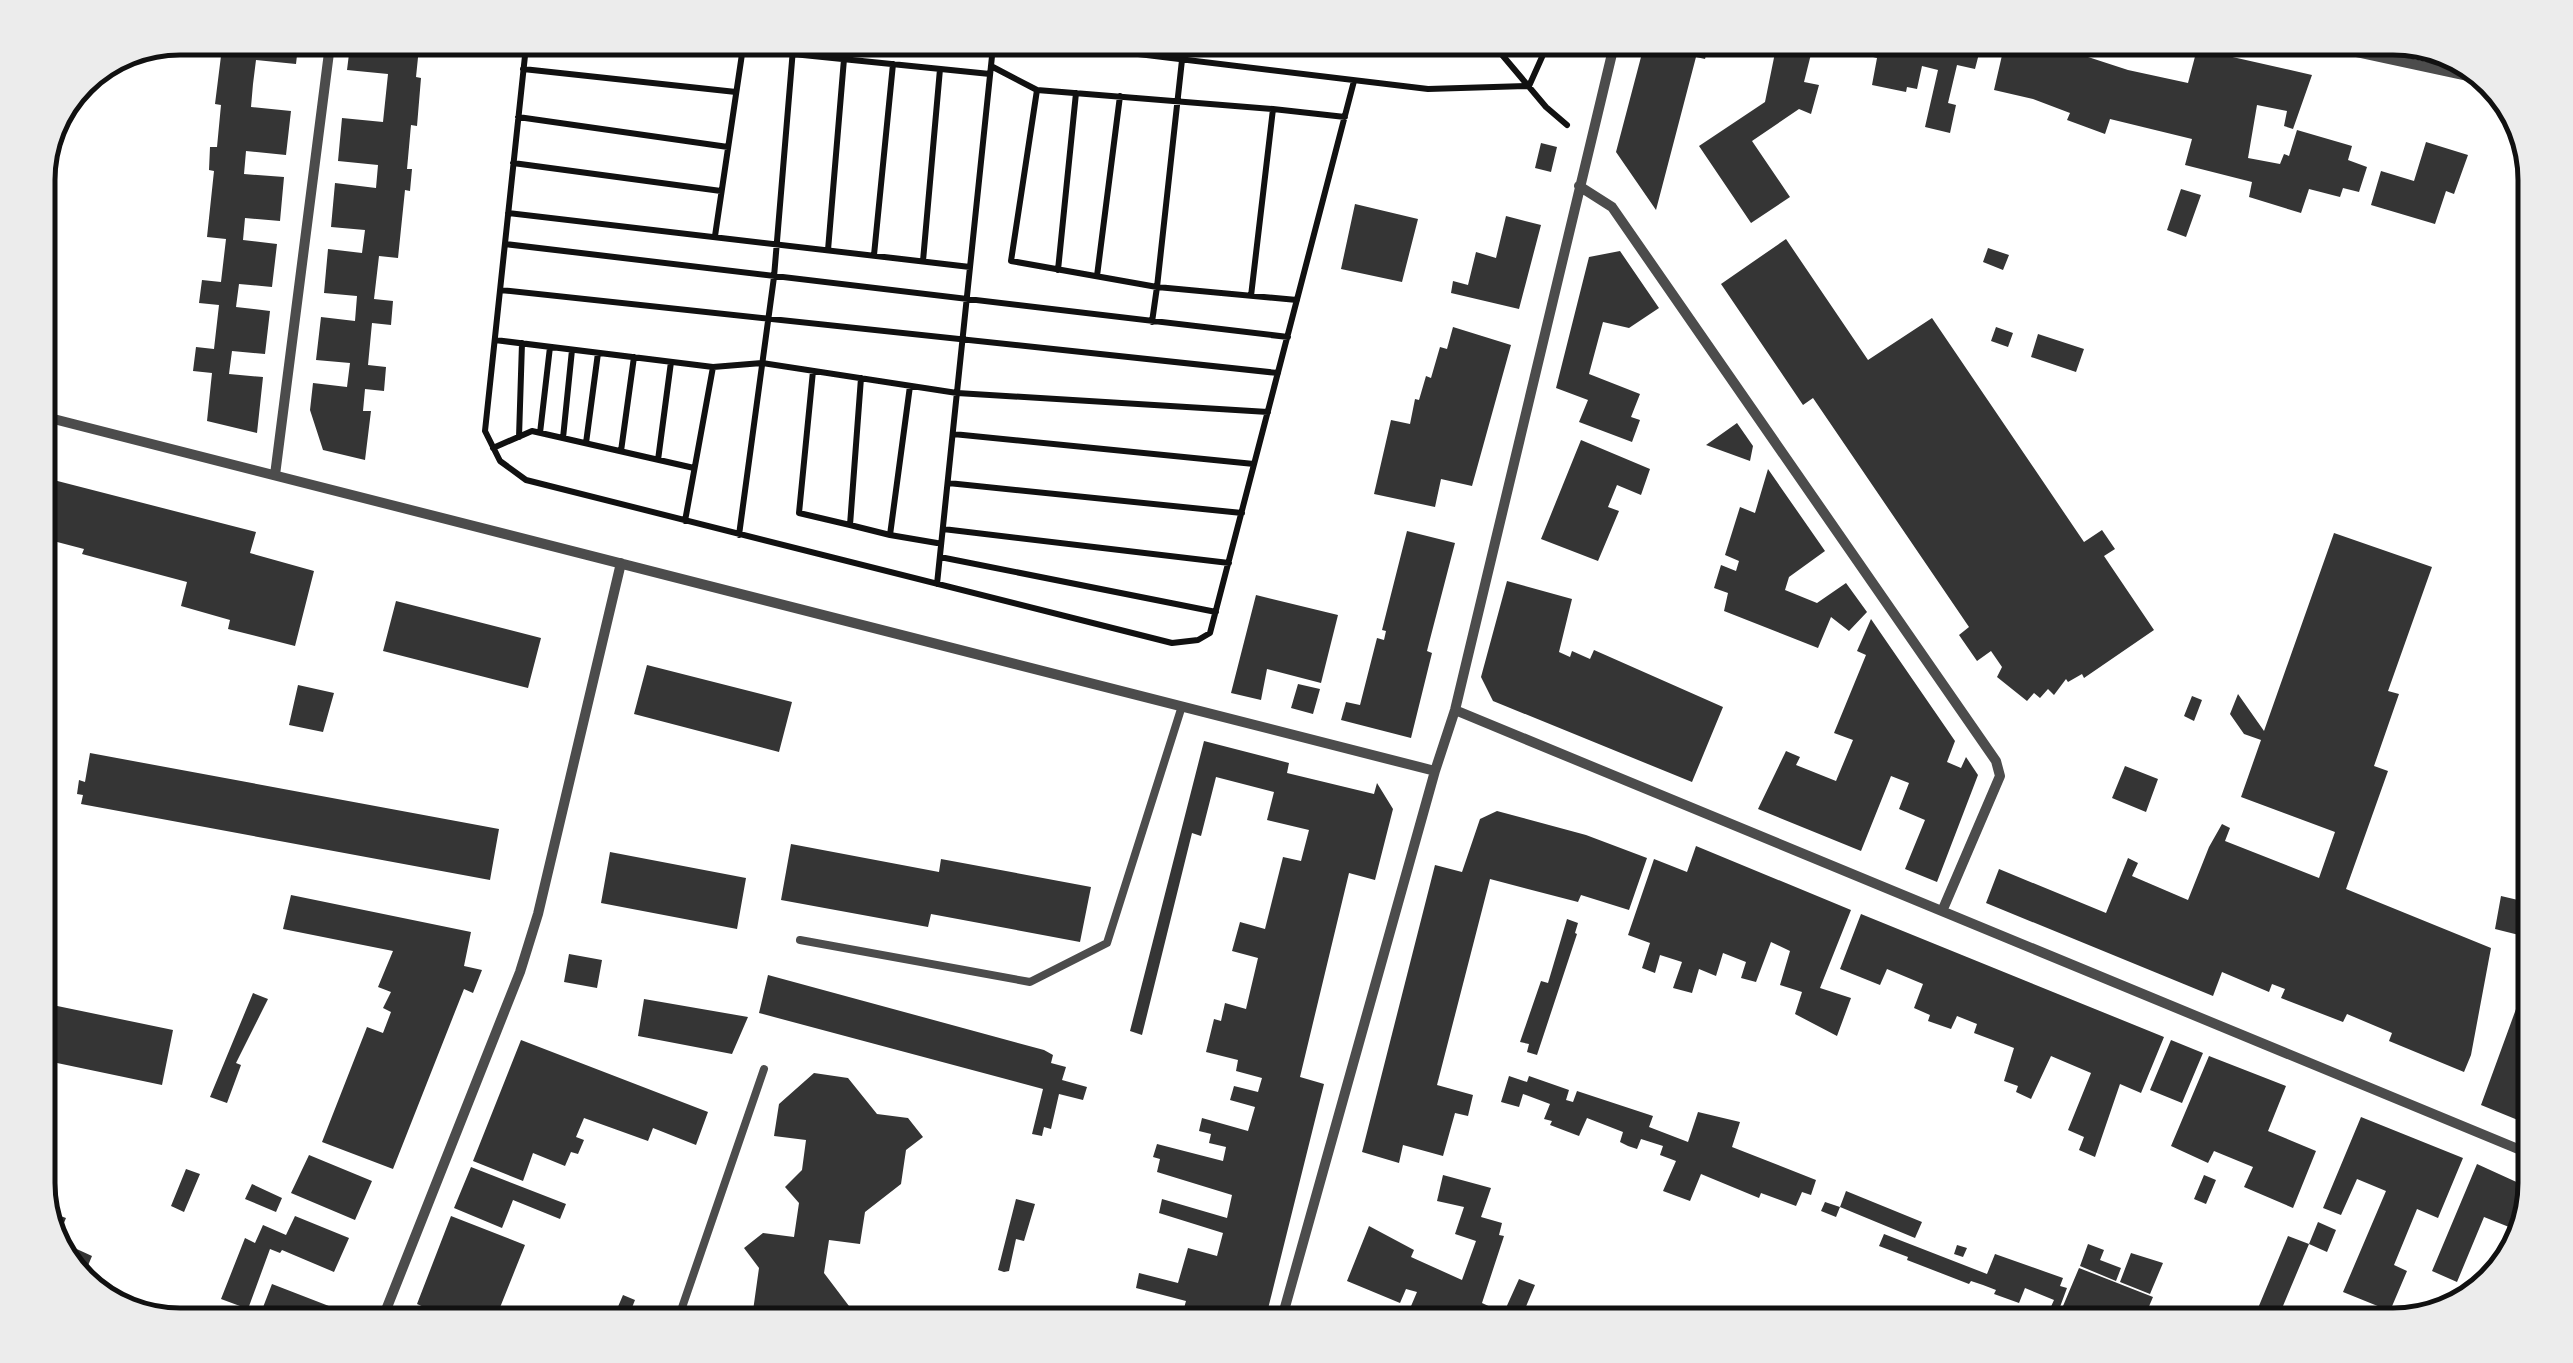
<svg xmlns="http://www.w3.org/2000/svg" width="2573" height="1363" viewBox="0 0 2573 1363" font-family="'PT Sans Narrow',sans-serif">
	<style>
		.building { fill: #353535 }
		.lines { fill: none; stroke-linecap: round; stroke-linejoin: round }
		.path { stroke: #111; stroke-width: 6 }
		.service { stroke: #4c4c4c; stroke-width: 8 }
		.minor { stroke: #4c4c4c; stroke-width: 10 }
		.rim { fill: none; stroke: #111; stroke-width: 5 }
	</style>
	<rect width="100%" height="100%" fill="#fff"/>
	<path class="building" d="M228,38H299L296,64L256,60L253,84L251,107L291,111L286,155L246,151L244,174L284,177L280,221L245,218L243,240L277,244L272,287L239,284L236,307L270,311L265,354L232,351L229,374L263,377L257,433L207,421L212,373L193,371L196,347L214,349L219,305L199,303L202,280L221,282L226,239L207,237L214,171L209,170L210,147H217L221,105L215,104L221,56L226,57Z
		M351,38H420L416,77L421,78L417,126L411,125L407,169H412L410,191L405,190L398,258L379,256L374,299L393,301L391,325L372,323L368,365L386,367L384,391L365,389L363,411H371L365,460L323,450L310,410L313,383L347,387L350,363L316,360L321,317L355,321L357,296L324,293L328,249L362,253L365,230L331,227L335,183L376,188L378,165L338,161L342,118L383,122L388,74L347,70Z
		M1646,38H1711L1705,59L1696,57L1656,210L1616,152Z
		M1778,38H2030L2128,70L2188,83L2197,49L2312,75L2293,129L2284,126L2287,111L2257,105L2248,158L2280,164L2284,154L2289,156L2297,130L2352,146L2348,160L2367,167L2359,192L2343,188L2340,197L2309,189L2301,213L2249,197L2252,182L2185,165L2192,139L2110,119L2105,134L2067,120L2070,113L2033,99L1994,90L2003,51L1981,46L1975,69L1957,65L1948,103L1956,105L1950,133L1925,127L1938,70L1922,66L1917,89L1907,87L1906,92L1872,85L1877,58L1814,42L1804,82L1819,85L1811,114L1799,109L1752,141L1790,197L1751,223L1699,146L1765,102Z
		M2426,142L2468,155L2454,194L2446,191L2435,224L2371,205L2381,171L2414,181Z
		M1541,143L1557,147L1551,172L1535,168Z
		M2181,189L2201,195L2186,237L2167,230Z
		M1355,204L1418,219L1402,282L1341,269Z
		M1506,216L1541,225L1519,309L1451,293L1453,281L1468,285L1476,252L1496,258Z
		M1786,239L1868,360L1932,318L2084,542L2102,530L2115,549L2104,556L2154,630L2084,678L2082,674L2068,682L2066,679L2054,695L2048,689L2040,698L2034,693L2027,701L1997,677L2002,667L1991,651L1977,661L1959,635L1969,627L1813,398L1803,405L1721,284Z
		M1988,248L2009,255L2003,270L1983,262Z
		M1620,251L1659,308L1629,328L1603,322L1589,374L1640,394L1631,417L1640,420L1632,442L1579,422L1588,400L1556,388L1589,257Z
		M1453,327L1511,345L1472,486L1441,479L1435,507L1374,494L1391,420L1410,424L1415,399L1419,400L1426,376L1431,378L1440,347L1447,349Z
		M1996,327L2013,333L2008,347L1991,341Z
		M2038,334L2084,349L2076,372L2031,357Z
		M1737,423L1753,446L1750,461L1706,445Z
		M1581,440L1650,469L1641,495L1617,485L1608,507L1619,511L1598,561L1541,539Z
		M1768,469L1825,551L1789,577L1785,590L1817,603L1846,583L1867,612L1849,631L1831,617L1818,648L1724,611L1728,593L1714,588L1721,565L1736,571L1739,561L1725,555L1740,507L1755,513Z
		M38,476L256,532L250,553L314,571L295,646L228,629L230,620L181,606L187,582L82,554L84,549L38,537Z
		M1407,531L1455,543L1429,643L1427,651L1432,653L1411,738L1341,720L1346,702L1360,705L1377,638L1384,640L1386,631L1382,630Z
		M2334,533L2432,567L2388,691L2399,694L2374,766L2388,771L2346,889L2491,948L2471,1055L2464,1072L2389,1041L2392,1033L2347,1014L2343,1022L2281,998L2285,989L2272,984L2269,992L2222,972L2213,996L1986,903L1999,869L2106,913L2128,858L2138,863L2132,876L2188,900L2209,847L2222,824L2230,828L2225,841L2319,878L2335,832L2241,797L2261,740L2244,734L2230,714L2238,694L2264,731Z
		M1507,581L1572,599L1559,652L1570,657L1572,651L1590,659L1594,650L1723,707L1692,782L1493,701L1481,677Z
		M1256,595L1338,615L1321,683L1267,669L1261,700L1231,693Z
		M396,601L541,638L528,688L383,651Z
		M1871,619L1955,741L1947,762L1961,768L1966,757L1978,775L1937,882L1905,869L1925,820L1899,809L1909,783L1891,776L1861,851L1758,809L1786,751L1800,757L1796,765L1836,781L1853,740L1834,733L1866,655L1857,651Z
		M647,665L792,702L779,752L634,714Z
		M2534,671H2535V755L2518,752Z
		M1298,684L1320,689L1313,714L1291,708Z
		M298,685L334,693L323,732L289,725Z
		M2192,696L2202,700L2194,721L2184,716Z
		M1204,741L1289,763L1287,773L1374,794L1377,783L1393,809L1375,880L1349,873L1300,1077L1324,1084L1264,1325H1138L1142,1311L1180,1322L1186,1301L1136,1288L1139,1273L1178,1283L1188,1248L1217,1256L1223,1233L1159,1213L1162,1199L1227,1218L1232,1195L1157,1172L1160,1159L1153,1157L1157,1144L1223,1161L1226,1147L1209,1143L1211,1134L1199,1131L1202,1118L1248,1131L1255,1107L1230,1100L1234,1086L1258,1092L1262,1078L1236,1071L1238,1060L1206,1052L1214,1019L1221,1021L1225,1003L1246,1009L1258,958L1232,951L1240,922L1265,929L1283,857L1301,861L1309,830L1267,820L1274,792L1216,777L1201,836L1192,833L1142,1035L1130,1031Z
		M90,753L499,829L490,880L81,804L83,795L77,794L79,780L85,782Z
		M2125,766L2158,779L2146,812L2112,798Z
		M2525,797L2535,799V821L2520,818Z
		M1497,811L1586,835L1647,858L1629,910L1581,895L1578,902L1490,879L1437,1085L1473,1095L1468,1116L1455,1113L1443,1156L1403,1145L1399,1163L1362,1152L1435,865L1462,872L1480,819Z
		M791,844L939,872L941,859L1091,887L1080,942L931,914L928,927L781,900Z
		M1696,846L1851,910L1820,988L1851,998L1837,1036L1795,1014L1802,992L1780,985L1790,951L1771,942L1756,982L1741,978L1746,962L1723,953L1716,976L1699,969L1692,993L1673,988L1682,962L1660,955L1655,973L1642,968L1650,943L1628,935L1654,859L1687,872Z
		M610,852L746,878L737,929L601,903Z
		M291,895L471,932L464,966L482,970L473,993L464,989L393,1169L322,1142L367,1027L383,1033L391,1012L383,1008L391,992L378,987L393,951L283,929Z
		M2501,896L2535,904V939L2495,929Z
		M1861,914L2164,1037L2141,1093L2120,1084L2095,1157L2079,1150L2084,1137L2068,1130L2091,1073L2051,1056L2031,1099L2016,1092L2018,1086L2004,1081L2014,1048L1974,1033L1977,1024L1957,1016L1951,1029L1928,1021L1930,1015L1914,1008L1923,984L1887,969L1880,985L1840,969Z
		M1567,919L1578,923L1575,933L1577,934L1537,1055L1527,1052L1529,1044L1520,1042L1541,981L1548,983Z
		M569,954L602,960L597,988L564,982Z
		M768,975L1044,1050L1053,1055L1051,1063L1066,1067L1062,1080L1087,1087L1083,1100L1059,1094L1051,1129L1044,1127L1042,1136L1032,1134L1043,1089L759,1013Z
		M253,993L268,999L236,1063L241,1065L227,1103L210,1097Z
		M644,999L748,1017L732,1054L638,1036Z
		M38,1002L173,1030L162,1085L38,1059Z
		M2516,1009L2535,1015V1127L2481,1105Z
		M521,1040L708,1112L696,1145L653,1128L648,1141L584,1118L576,1137L584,1140L578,1154L571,1152L565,1166L533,1153L523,1181L473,1161Z
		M2171,1040L2203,1053L2182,1103L2150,1090Z
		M2209,1056L2286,1086L2268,1131L2316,1151L2293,1208L2244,1187L2253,1167L2214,1151L2208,1163L2171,1146Z
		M814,1073L848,1078L877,1114L908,1118L923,1137L906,1150L901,1184L865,1212L860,1244L829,1240L824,1273L852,1310L850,1325H751L759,1268L744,1248L763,1233L794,1237L799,1203L785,1187L802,1170L806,1140L774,1136L779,1104Z
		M1509,1076L1527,1082L1529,1076L1569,1090L1566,1100L1573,1102L1577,1091L1653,1116L1649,1127L1688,1142L1698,1112L1740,1122L1732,1147L1816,1180L1811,1195L1802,1192L1796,1206L1761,1193L1759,1198L1701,1174L1690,1201L1663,1191L1676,1161L1660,1155L1663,1146L1641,1139L1637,1149L1628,1146L1620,1142L1623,1132L1587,1118L1579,1136L1550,1125L1552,1121L1544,1119L1550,1104L1523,1094L1519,1107L1501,1102Z
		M2361,1117L2463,1158L2438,1218L2417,1209L2394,1265L2407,1271L2390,1311L2343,1292L2386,1191L2357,1179L2341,1215L2323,1208Z
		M309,1155L372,1181L355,1220L291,1193Z
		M2477,1164L2534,1190L2524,1233L2484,1217L2457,1282L2432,1271Z
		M471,1167L566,1204L560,1219L513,1200L502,1228L454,1208Z
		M186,1169L200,1174L184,1212L171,1206Z
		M1443,1175L1491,1188L1481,1217L1502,1223L1499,1235L1504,1236L1482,1303L1495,1309L1489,1325H1403L1417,1292L1406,1289L1400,1303L1347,1281L1369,1226L1414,1250L1411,1257L1462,1280L1476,1241L1455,1234L1464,1207L1437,1201Z
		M2204,1175L2216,1180L2206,1204L2194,1199Z
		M252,1184L282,1198L276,1212L245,1199Z
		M1846,1191L1922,1222L1915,1238L1840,1207Z
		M1016,1199L1035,1204L1024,1241L1016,1239L1009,1271L1004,1272L998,1270Z
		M1825,1202L1840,1207L1836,1217L1821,1211Z
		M47,1211L66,1218L57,1240L92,1256L82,1280L62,1263L45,1215Z
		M295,1216L349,1238L334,1272L282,1250L280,1253L270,1249L248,1309L221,1299L245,1238L255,1243L263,1225L286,1235Z
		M451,1216L525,1245L493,1325H464L417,1304Z
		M2318,1222L2336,1230L2327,1252L2309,1244Z
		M1884,1234L1987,1274L1995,1254L2063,1278L2060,1286L2067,1288L2057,1315L2049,1311L2054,1300L2025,1288L2019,1303L1994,1294L1996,1290L1983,1285L1971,1281L1969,1284L1907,1260L1908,1257L1879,1246Z
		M2288,1236L2309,1244L2275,1325H2251Z
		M2088,1244L2104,1250L2100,1260L2121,1268L2116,1281L2080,1266Z
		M1957,1245L1967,1248L1963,1257L1954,1254Z
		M2131,1253L2163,1263L2150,1294L2120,1282Z
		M2079,1268L2153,1297L2141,1325H2055Z
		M1519,1279L1535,1285L1522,1316L1544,1325H1510L1515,1314L1505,1310Z
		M272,1284L347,1313L342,1325H311L300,1321L298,1325H287L260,1315Z
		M623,1295L635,1300L625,1325H616L611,1323Z
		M987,1312L1022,1321L1021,1325H984Z
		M1582,1312L1613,1325H1577Z"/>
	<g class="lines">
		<path class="path" d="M527,37L485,431L500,461L526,480L1172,643L1198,640L1210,633L1354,81
			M644,37L742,54
			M997,37L1428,89L1529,86L1551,37
			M1487,37L1546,107L1567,125
			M1182,60L1157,287L1011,261L1037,90L1273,109
			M991,66L1037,90
			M523,69L736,92
			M518,117L728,147
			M513,163L721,191
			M508,213L970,267
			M715,236L742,54H793L990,74
			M505,244L1288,337
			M828,250L844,59
			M874,255L893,64
			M923,261L940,69
			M1058,270L1076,93
			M1097,276L1120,96
			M500,290L1278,373
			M1251,296L1273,109L1345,117
			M1152,322L1157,287L1297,300
			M495,340L713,367L685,521
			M713,367L762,363L957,393L1268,412
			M813,371L799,513L850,525
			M861,378L850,525L890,535
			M910,386L890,535L937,543
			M540,433L550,347
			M953,434L1254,464
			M519,437L522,343
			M563,438L572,350
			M586,443L598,353
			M493,448L532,431L694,468
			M621,451L634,357
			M658,460L671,362
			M948,483L1242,513
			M943,529L1229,563
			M739,535L774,277L794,37
			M940,557L1216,612
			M937,584L994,37"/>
		<path class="service" d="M800,940L1030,982L1107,943L1182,706
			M676,1325L764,1069"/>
		<path class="minor" d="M2287,37L2487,80
			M1579,186L1612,207L1996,761L2000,776L1943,909
			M38,415L1435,771
			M275,475L331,37
			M1455,710L2535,1156
			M1284,1311L1320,1325
			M380,1325L520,972L538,914L621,563
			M1280,1325L1435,771L1455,710L1616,37"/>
	</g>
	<path d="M0 0H2573V1363H0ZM180 55H2393A125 125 0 0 1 2518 180V1183A125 125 0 0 1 2393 1308H180A125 125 0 0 1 55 1183V180A125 125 0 0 1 180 55Z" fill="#ececec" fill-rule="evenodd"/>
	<path class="rim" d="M180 55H2393A125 125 0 0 1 2518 180V1183A125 125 0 0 1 2393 1308H180A125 125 0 0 1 55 1183V180A125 125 0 0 1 180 55Z"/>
</svg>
